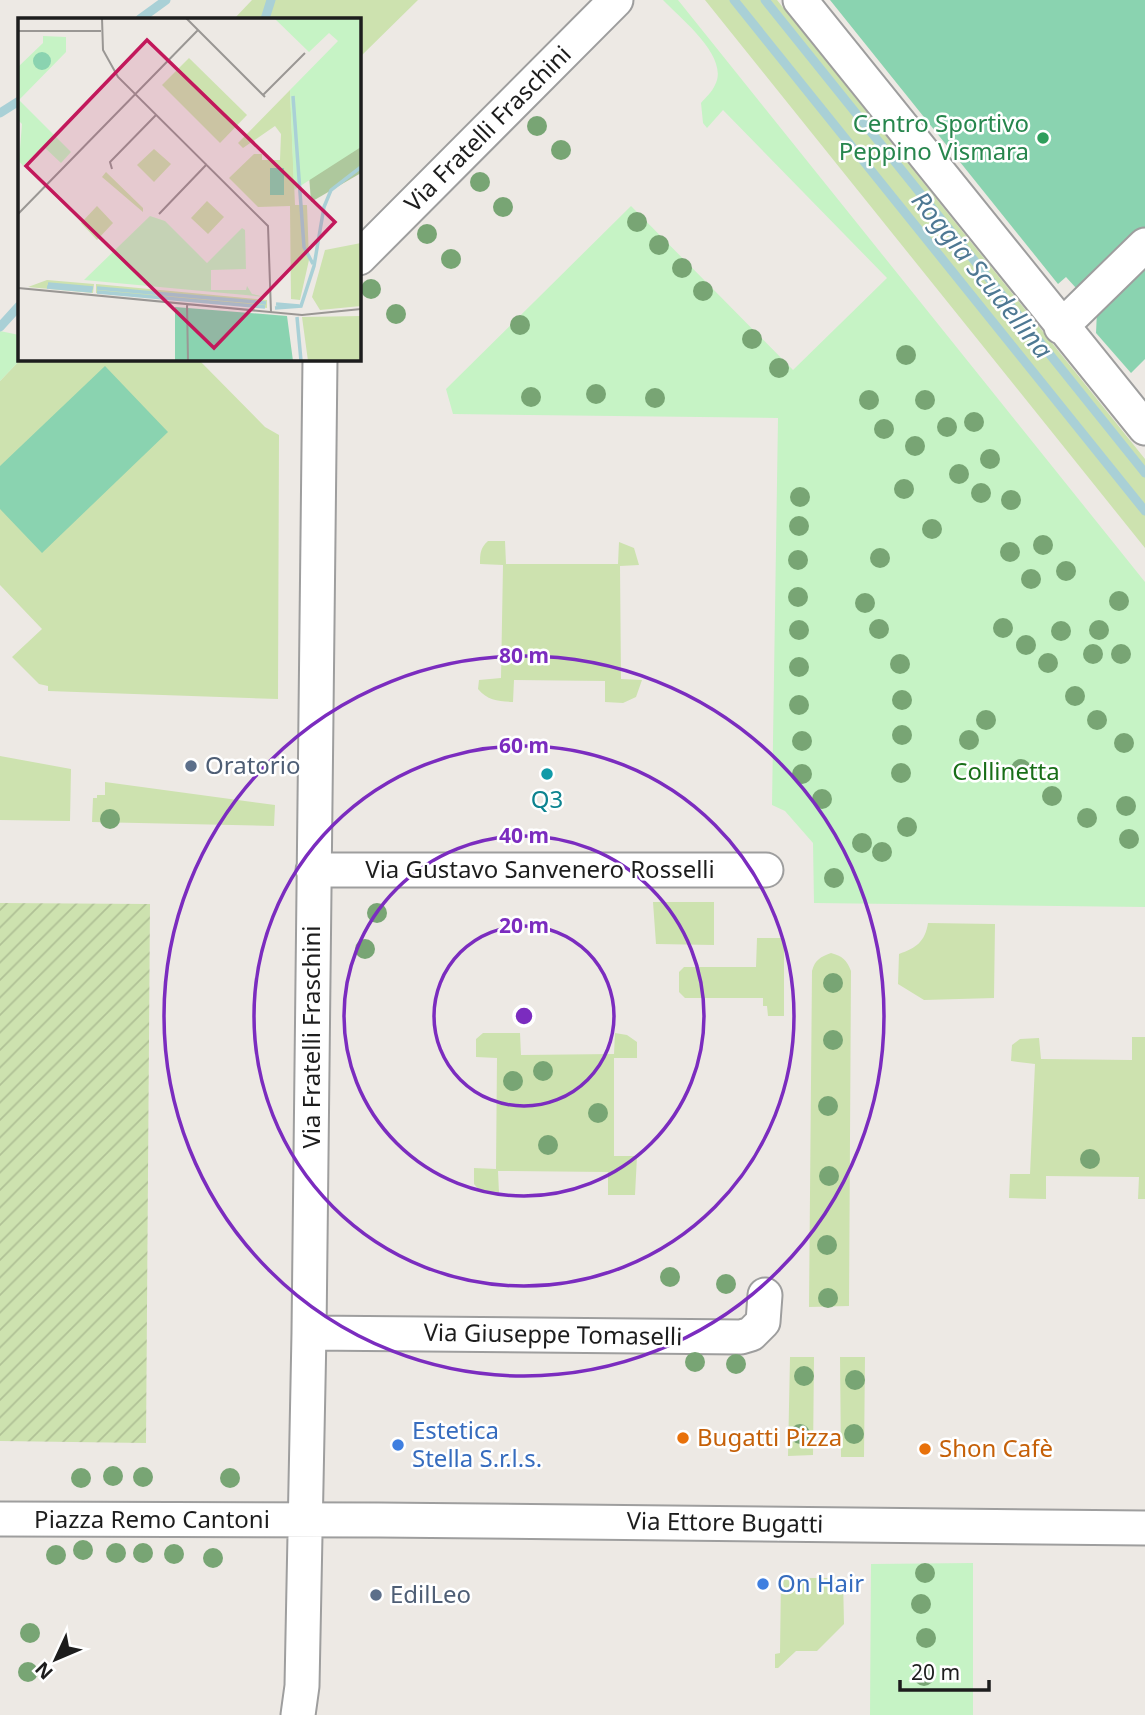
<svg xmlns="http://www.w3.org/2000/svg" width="1145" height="1715" viewBox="0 0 1145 1715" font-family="'Noto Sans',sans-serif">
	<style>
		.grass { fill: #cde2af }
		.park { fill: #c6f3c5 }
		.garden { fill: url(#garden-furrows) }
		.pitch { fill: #8ad3b0 }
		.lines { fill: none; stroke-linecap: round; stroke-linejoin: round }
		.stream { stroke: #a9d0d6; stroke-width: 9 }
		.minor-casing { stroke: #9e9e9e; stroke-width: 37 }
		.minor { stroke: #fff; stroke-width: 33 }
		.tree { fill: #78a574 }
		.ring { fill: none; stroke: #7b2cbf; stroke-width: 3.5 }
		.leisure-dot { fill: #2e9e5b; stroke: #fff; stroke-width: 2.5 }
		.service-dot { fill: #5c6f8a; stroke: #fff; stroke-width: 2.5 }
		.culture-dot { fill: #0f9aa8; stroke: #fff; stroke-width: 2.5 }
		.food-dot { fill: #e8710a; stroke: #fff; stroke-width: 2.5 }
		.shop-dot { fill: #3f7fe0; stroke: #fff; stroke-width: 2.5 }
		.labels { text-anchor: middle; stroke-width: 5; stroke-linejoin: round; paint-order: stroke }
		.leisure-label { font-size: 24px; fill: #27864d; stroke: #fff; text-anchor: end }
		.street-label { font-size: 24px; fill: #1d1d1d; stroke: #fff }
		.service-label { font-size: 24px; fill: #4e5e75; stroke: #fff; text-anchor: start }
		.park-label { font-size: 24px; fill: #196e18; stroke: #fff }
		.culture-label { font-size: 24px; fill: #0d838f; stroke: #fff }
		.shop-label { font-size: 24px; fill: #366cbe; stroke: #fff; text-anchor: start }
		.food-label { font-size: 24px; fill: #c56008; stroke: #fff; text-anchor: start }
		.water-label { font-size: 26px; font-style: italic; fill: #4e7893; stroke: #fff }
		.inset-river { fill: none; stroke: #a9d0d6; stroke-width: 3.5 }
		.inset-road { fill: none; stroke: #9a9794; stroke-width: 2 }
		.view { fill: #c2185b; fill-opacity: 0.15; stroke: #c2185b; stroke-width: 3.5 }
		.inset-edge { fill: none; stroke: #1d1d1d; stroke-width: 3.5 }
		.centre { fill: #7b2cbf; stroke: #fff; stroke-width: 3.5 }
		.ring-label { font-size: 21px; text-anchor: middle; font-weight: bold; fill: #7b2cbf; stroke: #fff; stroke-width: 5; stroke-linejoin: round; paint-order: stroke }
	</style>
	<defs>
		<pattern id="garden-furrows" width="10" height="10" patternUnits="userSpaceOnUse" patternTransform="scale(1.75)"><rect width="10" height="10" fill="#cde2af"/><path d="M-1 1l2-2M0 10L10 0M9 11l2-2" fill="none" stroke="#b0c196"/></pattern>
	</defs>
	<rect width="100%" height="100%" fill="#ede9e4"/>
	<path class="grass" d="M252,0H418L359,58V19H234Z
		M705,0H777L1145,459V548Z
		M21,359H198L265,427L279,435L278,699L48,691V686L39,684L12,657L42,629L0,585V381Z
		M488,541H505L506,564H618L619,542L634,548L639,565L620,566L621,679L642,680L636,697L623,703L605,702V681L514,680L513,702C498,701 488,701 478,689L479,680L501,678L503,565L480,564C480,554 480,548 488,541Z
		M0,756L71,769L70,821L0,820Z
		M105,782L275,805L274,826L92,822L93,798H97V795H105Z
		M653,902H714V945L656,944Z
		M928,923L995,924L994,998L924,1000L898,984L899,954C916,948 925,942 928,923Z
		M757,938H784V1016H768L767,1006H763V998H685L679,992V972L684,967H756Z
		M831,953C842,956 847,960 851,971L849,1306L809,1307L812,971C815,960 820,957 831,953Z
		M483,1033H520L521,1055L614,1054L615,1033L627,1035L637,1042V1058H614V1156H637L635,1195H608V1172L498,1171L499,1193L480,1191L474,1184V1168L496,1169L497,1058L476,1057V1039Z
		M1132,1037H1145V1199H1138L1139,1177L1046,1176V1199L1009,1198L1010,1174H1030L1035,1064L1011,1061L1012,1045L1020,1039L1039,1038L1041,1059L1132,1060Z
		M790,1357H814L813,1455L788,1456Z
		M840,1357H865L864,1457H841Z
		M781,1578H843L844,1624L817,1651H796L778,1668H775V1654L780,1653Z"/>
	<path class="park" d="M663,0H678L1145,582V907L814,903L813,843L785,811L772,805L778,418L453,414L446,389L631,206L793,370L887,278L723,110L707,128L703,123L701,103C706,97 712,92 715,85C730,57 681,19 663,0Z
		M0,331L19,335L21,359L0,381Z
		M973,1563V1715H870L871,1564Z"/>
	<path class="garden" d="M0,903L150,904L146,1443L0,1441Z"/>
	<path class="pitch" d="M830,0H1145V359L1131,373L1096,333L1097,311L1066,277L1058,284Z
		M105,366L168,432L42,553L0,509V466Z"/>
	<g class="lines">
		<path class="stream" d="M734,0L1145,511
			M765,0L1145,473
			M140,19L166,0
			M265,19L271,0
			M0,113L19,101
			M0,327L19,306"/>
		<g class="minor-casing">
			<path id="minor" d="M800,0L1145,428
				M359,258L616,0
				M1061,327L1145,245
				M313,870H766
				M309,1333L741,1337L751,1334L763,1322L765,1295
				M0,1519L379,1520L1145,1528
				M298,1715L302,1686L309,1333L320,359"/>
		</g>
		<use href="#minor" class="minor"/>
	</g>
	<g class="tree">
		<circle cx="537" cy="126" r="10"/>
		<circle cx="561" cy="150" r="10"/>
		<circle cx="480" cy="182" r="10"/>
		<circle cx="503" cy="207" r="10"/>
		<circle cx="637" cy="222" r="10"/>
		<circle cx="427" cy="234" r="10"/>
		<circle cx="659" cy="245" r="10"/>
		<circle cx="451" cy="259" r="10"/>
		<circle cx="682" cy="268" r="10"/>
		<circle cx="371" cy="289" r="10"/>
		<circle cx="703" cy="291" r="10"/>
		<circle cx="396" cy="314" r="10"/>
		<circle cx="520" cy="325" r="10"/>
		<circle cx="752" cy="339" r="10"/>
		<circle cx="906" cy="355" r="10"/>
		<circle cx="779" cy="368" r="10"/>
		<circle cx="596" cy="394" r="10"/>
		<circle cx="531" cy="397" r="10"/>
		<circle cx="655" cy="398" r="10"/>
		<circle cx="869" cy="400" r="10"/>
		<circle cx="925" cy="400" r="10"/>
		<circle cx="974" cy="422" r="10"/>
		<circle cx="947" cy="427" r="10"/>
		<circle cx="884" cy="429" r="10"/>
		<circle cx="915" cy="446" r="10"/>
		<circle cx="990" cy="459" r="10"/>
		<circle cx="959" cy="474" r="10"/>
		<circle cx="904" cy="489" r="10"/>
		<circle cx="981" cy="493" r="10"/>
		<circle cx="800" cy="497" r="10"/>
		<circle cx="1011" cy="500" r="10"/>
		<circle cx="799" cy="526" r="10"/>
		<circle cx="932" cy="529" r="10"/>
		<circle cx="1043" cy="545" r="10"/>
		<circle cx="1010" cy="552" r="10"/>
		<circle cx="880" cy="558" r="10"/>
		<circle cx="798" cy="560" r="10"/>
		<circle cx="1066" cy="571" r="10"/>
		<circle cx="1031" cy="579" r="10"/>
		<circle cx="798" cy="597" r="10"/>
		<circle cx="1119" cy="601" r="10"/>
		<circle cx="865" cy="603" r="10"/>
		<circle cx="1003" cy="628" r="10"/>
		<circle cx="879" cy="629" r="10"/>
		<circle cx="799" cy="630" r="10"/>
		<circle cx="1099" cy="630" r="10"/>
		<circle cx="1061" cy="631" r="10"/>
		<circle cx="1026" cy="645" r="10"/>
		<circle cx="1093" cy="654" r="10"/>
		<circle cx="1121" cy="654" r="10"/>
		<circle cx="1048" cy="663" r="10"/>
		<circle cx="900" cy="664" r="10"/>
		<circle cx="799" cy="667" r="10"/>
		<circle cx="1075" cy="696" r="10"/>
		<circle cx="902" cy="700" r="10"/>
		<circle cx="799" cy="705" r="10"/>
		<circle cx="986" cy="720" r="10"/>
		<circle cx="1097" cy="720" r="10"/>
		<circle cx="902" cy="735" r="10"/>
		<circle cx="969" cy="740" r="10"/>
		<circle cx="802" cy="741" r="10"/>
		<circle cx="1124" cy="743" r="10"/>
		<circle cx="1021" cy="769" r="10"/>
		<circle cx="901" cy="773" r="10"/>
		<circle cx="802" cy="774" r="10"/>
		<circle cx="1052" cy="796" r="10"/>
		<circle cx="822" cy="799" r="10"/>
		<circle cx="1126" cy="806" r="10"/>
		<circle cx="1087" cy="818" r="10"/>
		<circle cx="110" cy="819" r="10"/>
		<circle cx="907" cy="827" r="10"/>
		<circle cx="1129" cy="839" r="10"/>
		<circle cx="862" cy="843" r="10"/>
		<circle cx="882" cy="852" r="10"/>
		<circle cx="834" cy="878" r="10"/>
		<circle cx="377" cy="913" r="10"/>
		<circle cx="365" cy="949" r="10"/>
		<circle cx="833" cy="983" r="10"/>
		<circle cx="833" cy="1040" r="10"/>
		<circle cx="543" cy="1071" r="10"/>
		<circle cx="513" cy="1081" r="10"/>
		<circle cx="828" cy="1106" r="10"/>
		<circle cx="598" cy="1113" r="10"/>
		<circle cx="548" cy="1145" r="10"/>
		<circle cx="1090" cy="1159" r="10"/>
		<circle cx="829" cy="1176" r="10"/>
		<circle cx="827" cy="1245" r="10"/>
		<circle cx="670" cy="1277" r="10"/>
		<circle cx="726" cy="1284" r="10"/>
		<circle cx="828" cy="1298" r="10"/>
		<circle cx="695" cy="1362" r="10"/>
		<circle cx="736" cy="1364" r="10"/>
		<circle cx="804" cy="1376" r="10"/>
		<circle cx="855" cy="1380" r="10"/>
		<circle cx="800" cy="1434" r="10"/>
		<circle cx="854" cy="1434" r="10"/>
		<circle cx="113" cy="1476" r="10"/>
		<circle cx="143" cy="1477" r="10"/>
		<circle cx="81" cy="1478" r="10"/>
		<circle cx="230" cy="1478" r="10"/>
		<circle cx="83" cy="1550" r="10"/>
		<circle cx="116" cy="1553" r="10"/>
		<circle cx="143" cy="1553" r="10"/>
		<circle cx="174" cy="1554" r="10"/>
		<circle cx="56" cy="1555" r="10"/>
		<circle cx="213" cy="1558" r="10"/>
		<circle cx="925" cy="1573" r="10"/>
		<circle cx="921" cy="1604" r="10"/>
		<circle cx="30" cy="1633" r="10"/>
		<circle cx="926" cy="1638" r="10"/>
		<circle cx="28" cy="1672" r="10"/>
		<circle cx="924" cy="1676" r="10"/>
	</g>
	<g class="ring">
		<circle cx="524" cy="1016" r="90"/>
		<circle cx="524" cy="1016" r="180"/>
		<circle cx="524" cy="1016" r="270"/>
		<circle cx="524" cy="1016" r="360"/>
	</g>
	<circle class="leisure-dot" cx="1043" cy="138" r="7"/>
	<g class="service-dot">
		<circle cx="191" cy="766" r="7"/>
		<circle cx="376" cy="1595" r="7"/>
	</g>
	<circle class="culture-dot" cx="547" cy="774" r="7"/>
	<g class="food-dot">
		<circle cx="683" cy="1438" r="7"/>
		<circle cx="925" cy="1449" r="7"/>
	</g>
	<g class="shop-dot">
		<circle cx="398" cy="1445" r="7"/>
		<circle cx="763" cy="1584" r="7"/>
	</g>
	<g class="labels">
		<g class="leisure-label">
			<text x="1029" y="132">Centro Sportivo<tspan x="1029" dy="28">Peppino Vismara</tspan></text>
		</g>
		<g class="street-label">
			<text transform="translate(488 129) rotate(-45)" y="8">Via Fratelli Fraschini</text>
			<text x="540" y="878">Via Gustavo Sanvenero Rosselli</text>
			<text transform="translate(312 1037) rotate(-90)" y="8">Via Fratelli Fraschini</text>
			<text transform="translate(553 1335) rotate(1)" y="8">Via Giuseppe Tomaselli</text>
			<text x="152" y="1528">Piazza Remo Cantoni</text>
			<text transform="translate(725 1523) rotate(1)" y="8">Via Ettore Bugatti</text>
		</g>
		<g class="service-label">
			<text x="205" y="774">Oratorio</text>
			<text x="390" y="1603">EdilLeo</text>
		</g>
		<g class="park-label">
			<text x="1006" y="780">Collinetta</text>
		</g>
		<g class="culture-label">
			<text x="547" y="808">Q3</text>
		</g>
		<g class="shop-label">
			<text x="412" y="1439">Estetica<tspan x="412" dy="28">Stella S.r.l.s.</tspan></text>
			<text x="777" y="1592">On Hair</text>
		</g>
		<g class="food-label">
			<text x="697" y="1446">Bugatti Pizza</text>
			<text x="939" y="1457">Shon Cafè</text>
		</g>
		<g class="water-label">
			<text transform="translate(982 275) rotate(51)" y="9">Roggia Scudellina</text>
		</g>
	</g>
	<g transform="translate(18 18)">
		<rect width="343" height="343" fill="#ede9e4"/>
		<path d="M272,72L277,187H289L291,242L282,282L273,281L272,188L240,189L211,160L236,136H244V142H262L263,116L257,108L225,130L220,125ZM136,131L153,146L136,164L119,147ZM88,154L125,190V194L84,159ZM189,183L206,199L190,216L173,200ZM79,188L95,205L79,222L63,205ZM343,225V288L302,292L294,279L307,232ZM29,262L76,266L75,275L10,269ZM78,266L249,282V290L78,275ZM343,298V343H290L284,299Z" fill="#cde2af"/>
		<path d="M343,3V155L293,184L291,157Z" fill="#aec89d"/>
		<path d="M256,0H343V129L276,172L272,72L320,23L311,15L291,34ZM25,18L48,19V34L1,82L53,134L43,145L25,128L5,148L1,143L4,106L0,102V49L25,25ZM132,198L147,203L189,245L224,210L227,212L228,251L193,252V272H228L229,268L234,276L248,279L66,262Z" fill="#c6f3c5"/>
		<path d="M171,40L229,97L202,125L144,67Z" fill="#cde2af"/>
		<path d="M15 43a9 9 0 1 1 18 0a9 9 0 1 1-18 0ZM252,150H266V177H252ZM157,289L269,298L275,343H157Z" fill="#8ad3b0"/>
		<path class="inset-river" d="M275,78L286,229L295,246M30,266L75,270M29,269L74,273M79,270L248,285M79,274L247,289M258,286L281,288M257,290L283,288L296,248L306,189L313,172L343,149M279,299L283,343"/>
		<path class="inset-road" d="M84,0L85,32L100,59L250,208L253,294M168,0L247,79M0,13H83M245,77L287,35M94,151L92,144L138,97M0,196L180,12M141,196L189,146M0,270L284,297L343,291M169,286L170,343"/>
		<path class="view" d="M129,22L317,204L196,330L8,148Z"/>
		<rect width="343" height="343" class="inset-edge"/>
	</g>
	<circle cx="524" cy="1016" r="10" class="centre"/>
	<g class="ring-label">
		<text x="524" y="663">80 m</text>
		<text x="524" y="753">60 m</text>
		<text x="524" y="843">40 m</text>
		<text x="524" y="933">20 m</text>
	</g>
	<g transform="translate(56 1659) rotate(226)" stroke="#ffffff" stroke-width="5" paint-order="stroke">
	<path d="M0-5L12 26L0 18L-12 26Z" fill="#1d1d1d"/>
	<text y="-10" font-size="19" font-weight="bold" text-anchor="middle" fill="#1d1d1d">N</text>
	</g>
	<path d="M900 1680v10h89v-10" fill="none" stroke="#1d1d1d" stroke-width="3.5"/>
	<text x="911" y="1680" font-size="21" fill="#1d1d1d" stroke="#ffffff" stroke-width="5" paint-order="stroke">20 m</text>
</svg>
